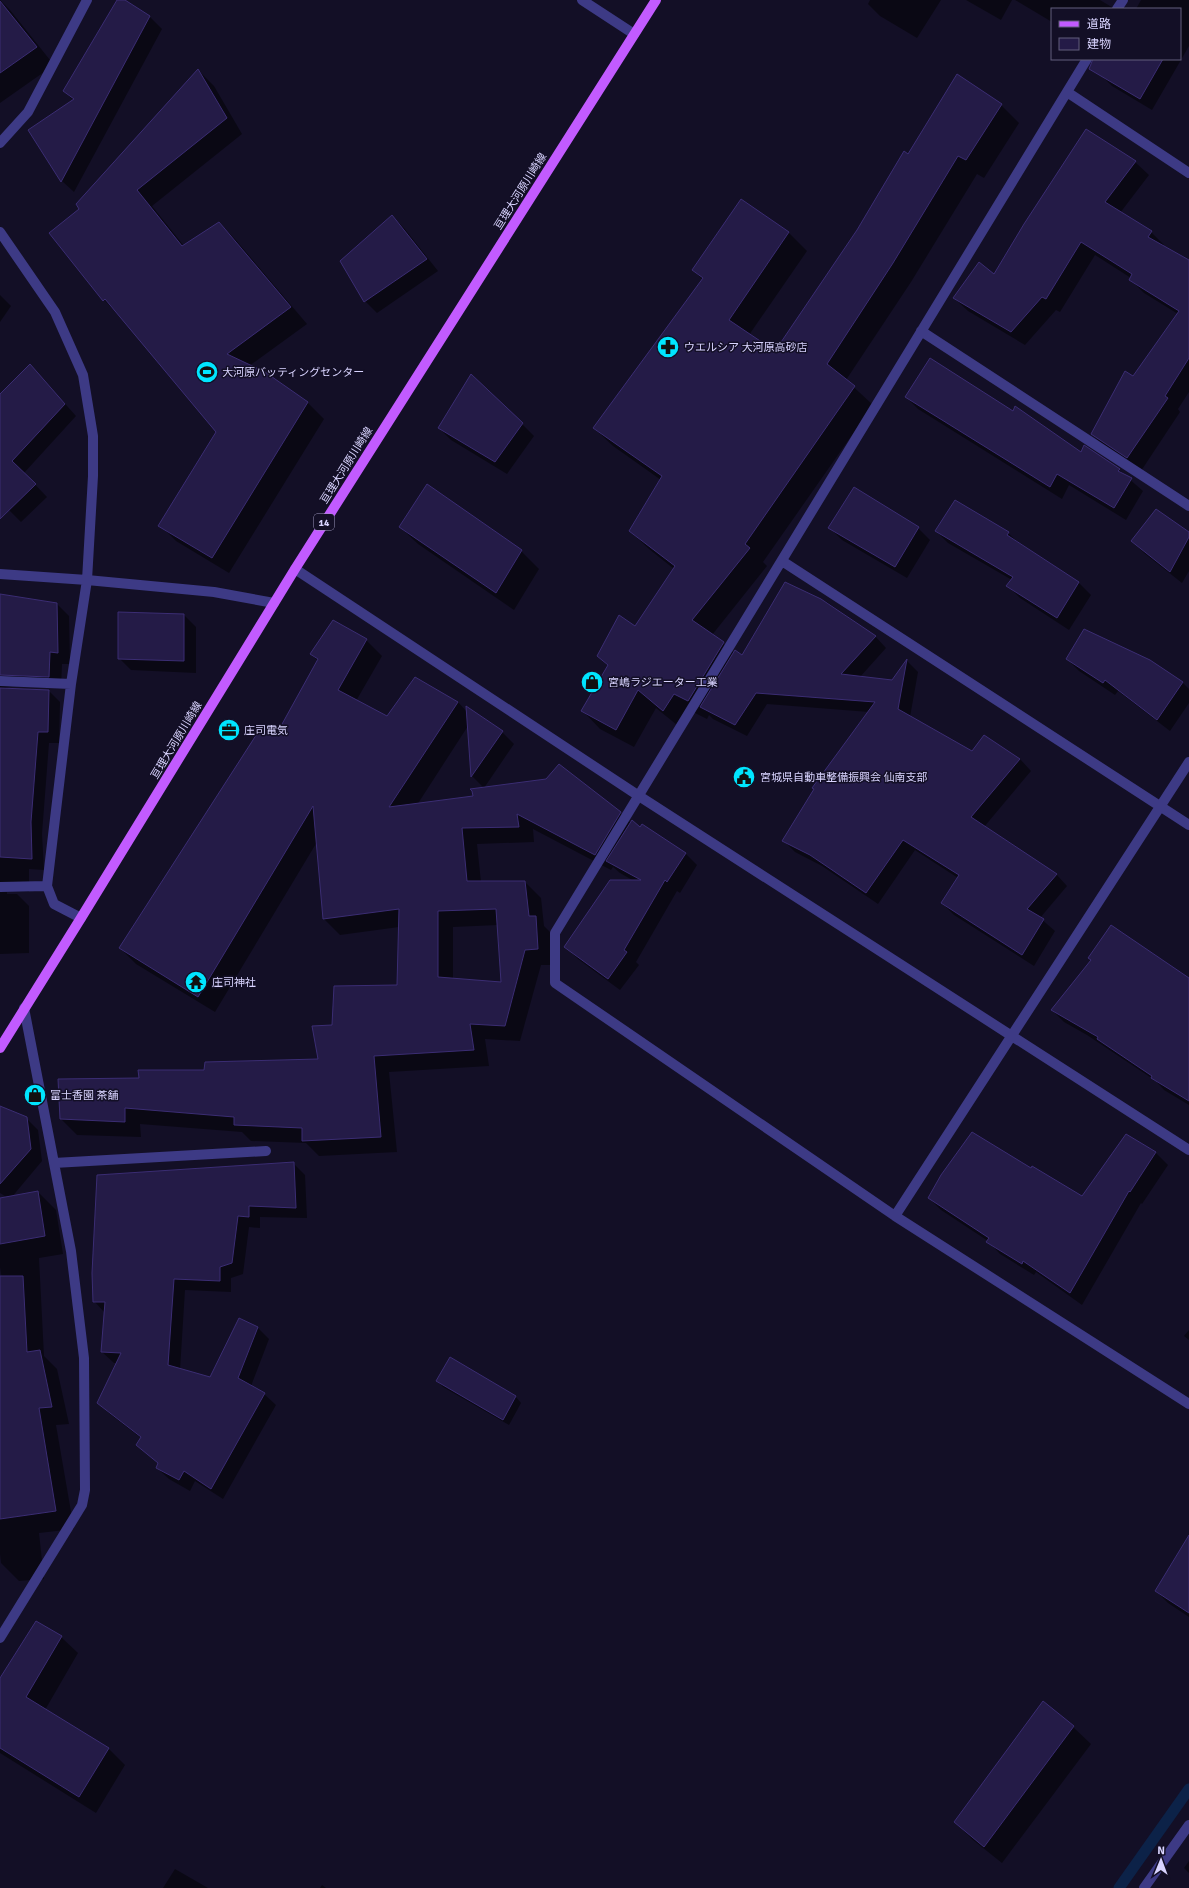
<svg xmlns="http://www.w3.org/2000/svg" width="1189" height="1888" viewBox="0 0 1189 1888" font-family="Signika,'Noto Sans JP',sans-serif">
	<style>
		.shadow { fill: #0007; fill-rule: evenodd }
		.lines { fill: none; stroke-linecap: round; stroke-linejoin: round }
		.stream { stroke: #0c2248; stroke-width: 11 }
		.building { fill: #241b47; stroke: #3b2d73; fill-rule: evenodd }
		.street { stroke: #3d3a85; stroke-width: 10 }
		.primary { stroke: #c25bff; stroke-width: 10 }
		.labels { text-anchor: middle; stroke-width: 3; stroke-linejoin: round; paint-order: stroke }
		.shield { fill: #130f26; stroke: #9e99be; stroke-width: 1 }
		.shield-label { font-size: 10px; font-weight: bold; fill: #d9d4ff }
		.street-label { font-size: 11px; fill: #d9d4ff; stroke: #130f26 }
		.poi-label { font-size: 11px; fill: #d9d4ff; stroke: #130f26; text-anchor: start }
	</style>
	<rect width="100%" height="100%" fill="#130f26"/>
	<path class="shadow" d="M0,0L10,10L54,65L0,103Z
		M118,0H123L150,17L162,29L74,192L62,181L38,144L74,101L64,91Z
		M870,0H941L917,38L880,16L868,4Z
		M966,0H1012L1001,20Z
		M1015,0H1100L1115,9H1052V22Z
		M1141,0H1189V46L1152,110L1112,86L1100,74L1108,59H1180V9H1136Z
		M198,70L214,86L242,134L152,206L184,246L219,223L235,239L307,324L249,366L265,373L308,403L324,419L229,573L176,541L160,525L218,432L120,316L104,300L50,233L80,209Z
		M1001,105L1019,123L984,178L977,174L911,282L846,380L873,405L763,562L767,566L712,635L734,653L742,656L785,583L827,602L875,636L886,648L860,677L892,681L907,661L918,672L910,717L972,752L1020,759L1031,771L984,827L1056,874L1067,886L1040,918L1055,931L1034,966L954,915L942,903L958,878L915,850L878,904L822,866L795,852L784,841L869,712L767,704L747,736L713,719L709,715L707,719L693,712L682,729L656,708L634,747L600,729L582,710L608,666L599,656L635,628L674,569L649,549L630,531L661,480L613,446L594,428L703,280L693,270L742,201L789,233L807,251L749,335L775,353L908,155Z
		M1087,131L1135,162L1149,175L1120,213L1151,232L1164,245L1163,247L1189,261V392L1178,409L1180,412L1141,471L1105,447L1092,434L1178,314L1144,293L1130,279L1131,278L1095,255L1060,312L1056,310L1025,345L968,311L954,298L994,276Z
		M392,216L404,228L438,271L377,313L365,301Z
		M0,295L11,306L0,322Z
		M42,378L76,416L24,473L47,497L21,522L0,501V395Z
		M906,397L1081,454L1119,470L1143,491L1126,520L1069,485L1062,499L918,409Z
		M522,424L534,436L507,474L451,440L439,428Z
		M955,502L1008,533L1020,544L1079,583L1091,595L1069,630L1020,598L1008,586L1012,580L948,543L936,531Z
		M400,527L521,551L539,569L514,610L418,544Z
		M830,528H918L930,540L907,578L842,540Z
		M1189,533V571L1182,583L1144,553L1132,541Z
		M0,595L57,604L69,616L70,664H62L61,688L13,686L5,688L49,691L60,702L59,743H49L42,834L44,870L29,869V892H7V894H17L29,906V953L0,954Z
		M184,615L196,627V673L131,670L119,658Z
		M366,640L382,656L356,701L388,718L458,702L467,712V708L502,732L514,744L484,788L472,776L468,726L417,805L620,813L631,823L685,853L697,865L680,893L677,891L636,962L639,965L620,990L578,959L566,947L634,881L620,873L613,867L611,870L533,829L534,842L477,844L481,882H525L541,898L544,926L551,933L553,965H541L520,1041L485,1039L489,1066L389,1072L397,1152L319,1156L306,1143L251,1141L242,1132L140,1124L141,1137L77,1135L61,1119L140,1079L319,1060L333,1026L398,986L399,927L340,935L324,919L317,842L215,1012L136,964L120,948L276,736L318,661L311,654ZM498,925L502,983L453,980V927Z
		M1067,659L1150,660L1183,683L1189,689V703L1170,731L1118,691L1115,695L1079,671Z
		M1189,979V1105L1164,1090L1156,1081L1087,1035L1064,1022L1052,1010Z
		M26,1118L38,1130L42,1161L11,1198L38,1192L56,1210L63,1254L39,1258L44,1356L57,1369L69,1424L56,1425L74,1529L39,1533L44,1579L19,1581L1,1563L0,1554V1294L4,1293L0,1267V1199L8,1198L0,1193V1119Z
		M1126,1135L1156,1153L1168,1165L1142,1204L1141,1203L1082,1305L1036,1272L1034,1275L1000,1254L988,1241L941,1210L929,1198L1031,1169L1082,1197Z
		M293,1163L305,1175L307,1218L260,1217V1228L249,1227L243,1274L231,1278V1292L185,1290L180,1370L211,1379L239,1319L258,1328L269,1339L251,1386L264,1394L276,1405L223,1499L195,1481L190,1491L169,1479L157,1468L159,1464L138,1445L141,1438L110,1414L98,1403L118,1363H114L102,1352L105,1313L94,1301Z
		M1189,1330V1340L1184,1336Z
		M450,1359L516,1397L521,1403L509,1425L443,1387L437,1381Z
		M1189,1560V1617L1168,1603L1156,1591Z
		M61,1637L78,1653L45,1710L108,1748L125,1765L96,1813L0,1753V1681Z
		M1073,1727L1091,1744L1002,1863L973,1840L955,1822Z
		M1189,1861V1873L1184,1868Z
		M175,1869L208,1888H163Z
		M322,1885L326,1888H320Z"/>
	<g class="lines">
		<path class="stream" d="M1119,1888L1189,1789"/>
	</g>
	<path class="building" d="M117,0H125L150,16L61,182L28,130L74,99L63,91Z
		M0,1L37,47L0,73Z
		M1093,59H1163L1140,99L1089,69Z
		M198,69L227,118L137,190L182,246L219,222L291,307L227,354L265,372L308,402L212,558L158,526L216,432L105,299L103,301L49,233L79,209L76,204Z
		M957,74L1002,104L966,160L958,156L893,263L827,364L855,386L745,544L750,548L692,620L724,642L688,701L674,694L663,711L638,690L616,730L581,711L608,665L597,656L619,615L635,626L675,566L629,531L662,476L593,428L703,278L692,270L741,199L789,232L729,320L775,351L857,230L904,151L908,154Z
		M1086,129L1136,161L1105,202L1152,231L1148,237L1189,260V358L1165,396L1168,398L1127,458L1091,434L1125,371L1133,376L1179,311L1129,280L1132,274L1081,242L1046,299L1042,297L1011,332L953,298L979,262L994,274L1024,224Z
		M392,215L427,259L364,302L340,261Z
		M930,358L1013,411L1015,406L1081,452L1084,445L1120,469L1118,471L1132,478L1114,508L1057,474L1050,487L905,397Z
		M30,364L65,404L12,461L36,484L0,519V394Z
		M471,374L523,423L495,462L438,428Z
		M427,484L522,550L496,593L399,527Z
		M854,487L919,527L895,567L828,528Z
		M955,500L1009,532L1007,535L1079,582L1057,618L1006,586L1013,577L935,531Z
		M1156,509L1189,532V537L1170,572L1131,541Z
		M785,582L821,599L876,636L841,674L892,680L907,659L898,709L972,751L984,735L1020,759L971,817L1057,874L1027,909L1044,919L1022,955L941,903L959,875L903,840L866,893L810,855L782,841L814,789L812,788L875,702L756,693L735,725L700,707L735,650L742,655Z
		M0,594L57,603L58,653L50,652L49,677L0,675Z
		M118,612L184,614V661L118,659Z
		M333,620L367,639L338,690L387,716L415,677L458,702L389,807L473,796L472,791L470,789L546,779L559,764L621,812L595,855L517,814L519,827L462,828L467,881H525L529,916H536L538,949L525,950L505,1026L470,1024L474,1050L374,1056L381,1137L302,1141V1128L234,1125V1117L125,1108V1122L60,1119L58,1079L139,1078L138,1070H204L205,1062L318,1059L312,1026L332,1025L334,986L397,985L399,909L323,919L313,806L198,997L119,948L262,726L276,735L318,659L310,654ZM496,909L501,982L438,977V911Z
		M1084,629L1150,660L1183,682L1157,720L1105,680L1103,683L1066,659Z
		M0,688L49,690L48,732H38L31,822L32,859L0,857Z
		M466,706L503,731L471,777Z
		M632,820L640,827L642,824L686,853L667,882L665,880L624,950L627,952L608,979L564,947L610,880H641L606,861Z
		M1111,925L1189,978V1101L1151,1078L1152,1076L1097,1039L1098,1037L1051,1010L1091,960L1088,958Z
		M0,1106L27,1117L31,1149L0,1184Z
		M972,1132L1031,1168L1032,1166L1082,1196L1126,1134L1156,1152L1130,1192L1129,1191L1070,1293L1023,1261L1022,1264L986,1242L989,1238L928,1198L941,1175Z
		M294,1162L296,1208L249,1206V1217L238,1216L232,1263L220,1267V1281L174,1279L168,1365L210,1377L239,1318L258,1327L238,1378L265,1393L211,1489L184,1471L179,1480L156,1468L158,1463L136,1445L141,1437L97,1403L121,1353L101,1352L105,1302H93L92,1273L97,1175Z
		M38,1191L45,1236L0,1244V1198Z
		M0,1276H23L27,1352L40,1350L52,1407L39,1408L56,1511L0,1519Z
		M450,1357L516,1396L503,1420L436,1381Z
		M1189,1535V1613L1155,1591Z
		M36,1621L62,1636L26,1697L109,1748L79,1797L0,1748V1678Z
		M1043,1701L1074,1726L984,1847L954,1822Z"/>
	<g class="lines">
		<path class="street" d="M582,0L634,34
			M1117,9L1123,0
			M1087,59L555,933V983L895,1216L1189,1404
			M1067,92L1189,173
			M0,143L28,112L87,0
			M0,232L55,312L83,375L93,436V476L87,580L71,684L47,886L54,904L81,918
			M921,331L1189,506
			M782,561L1189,825
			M295,569L639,796L1189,1150
			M0,574L87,580L214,592L274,603
			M0,681L71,684
			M0,887L47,886
			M54,1163L266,1151
			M895,1216L1189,762
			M0,1638L82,1505L85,1490L84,1358L71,1251L24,1008
			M1144,1888L1189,1825"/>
		<path class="primary" d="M0,1048L81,918L295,569L656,0"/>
	</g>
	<defs>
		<g id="pharmacy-disc" transform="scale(1.15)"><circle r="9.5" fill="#00e5ff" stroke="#130f26"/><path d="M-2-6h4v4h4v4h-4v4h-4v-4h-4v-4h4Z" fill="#111"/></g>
		<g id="stadium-disc" transform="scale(1.15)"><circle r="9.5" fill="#00e5ff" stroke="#130f26"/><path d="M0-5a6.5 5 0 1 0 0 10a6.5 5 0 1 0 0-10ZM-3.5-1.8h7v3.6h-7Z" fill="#111"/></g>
		<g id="shop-disc" transform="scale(1.15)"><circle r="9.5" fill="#00e5ff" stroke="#130f26"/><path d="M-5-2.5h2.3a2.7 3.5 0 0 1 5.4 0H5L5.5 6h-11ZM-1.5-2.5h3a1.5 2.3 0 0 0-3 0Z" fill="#111"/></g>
		<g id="office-disc" transform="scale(1.15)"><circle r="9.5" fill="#00e5ff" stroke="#130f26"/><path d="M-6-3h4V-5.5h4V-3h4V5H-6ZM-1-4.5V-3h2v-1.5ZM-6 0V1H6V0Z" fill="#111"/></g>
		<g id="civic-disc" transform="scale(1.15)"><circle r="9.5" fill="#00e5ff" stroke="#130f26"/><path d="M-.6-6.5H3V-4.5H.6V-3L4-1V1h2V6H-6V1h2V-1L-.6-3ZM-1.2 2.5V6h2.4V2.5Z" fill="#111"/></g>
		<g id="temple-disc" transform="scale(1.15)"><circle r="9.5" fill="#00e5ff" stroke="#130f26"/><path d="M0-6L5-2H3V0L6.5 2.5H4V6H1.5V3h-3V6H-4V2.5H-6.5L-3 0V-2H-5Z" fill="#111"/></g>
	</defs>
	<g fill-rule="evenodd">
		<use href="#pharmacy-disc" x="668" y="347"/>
		<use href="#stadium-disc" x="207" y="372"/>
		<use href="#shop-disc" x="592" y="682"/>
		<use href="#office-disc" x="229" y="730"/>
		<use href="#civic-disc" x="744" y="777"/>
		<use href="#temple-disc" x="196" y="982"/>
		<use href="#shop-disc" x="35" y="1095"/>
	</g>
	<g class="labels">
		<rect class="shield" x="314" y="514" width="20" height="16" rx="3"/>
		<g class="shield-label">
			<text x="324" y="526">14</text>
		</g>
		<g class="street-label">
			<text transform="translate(520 191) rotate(-58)" y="4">亘理大河原川崎線</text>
			<text transform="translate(346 465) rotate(-58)" y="4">亘理大河原川崎線</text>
			<text transform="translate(176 740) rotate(-59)" y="4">亘理大河原川崎線</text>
		</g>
		<g class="poi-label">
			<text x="684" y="351">ウエルシア 大河原高砂店</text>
			<text x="222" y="376">大河原バッティングセンター</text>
			<text x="608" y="686">宮嶋ラジエーター工業</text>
			<text x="244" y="734">庄司電気</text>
			<text x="760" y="781">宮城県自動車整備振興会 仙南支部</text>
			<text x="212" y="986">庄司神社</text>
			<text x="50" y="1099">富士香園 茶舗</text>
		</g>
	</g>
	<rect x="1051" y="8" width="130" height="52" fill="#130f26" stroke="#625e7d"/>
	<rect x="1059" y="21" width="20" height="6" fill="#c25bff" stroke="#625e7d"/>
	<text x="1087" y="28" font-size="12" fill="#d9d4ff">道路</text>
	<rect x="1059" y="38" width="20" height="12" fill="#241b47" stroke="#625e7d"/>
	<text x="1087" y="48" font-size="12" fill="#d9d4ff">建物</text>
	<g transform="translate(1161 1860) rotate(1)" stroke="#130f26" stroke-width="3" paint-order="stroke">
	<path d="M0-3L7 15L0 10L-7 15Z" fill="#d9d4ff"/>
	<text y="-6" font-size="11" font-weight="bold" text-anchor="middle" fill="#d9d4ff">N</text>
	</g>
</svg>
